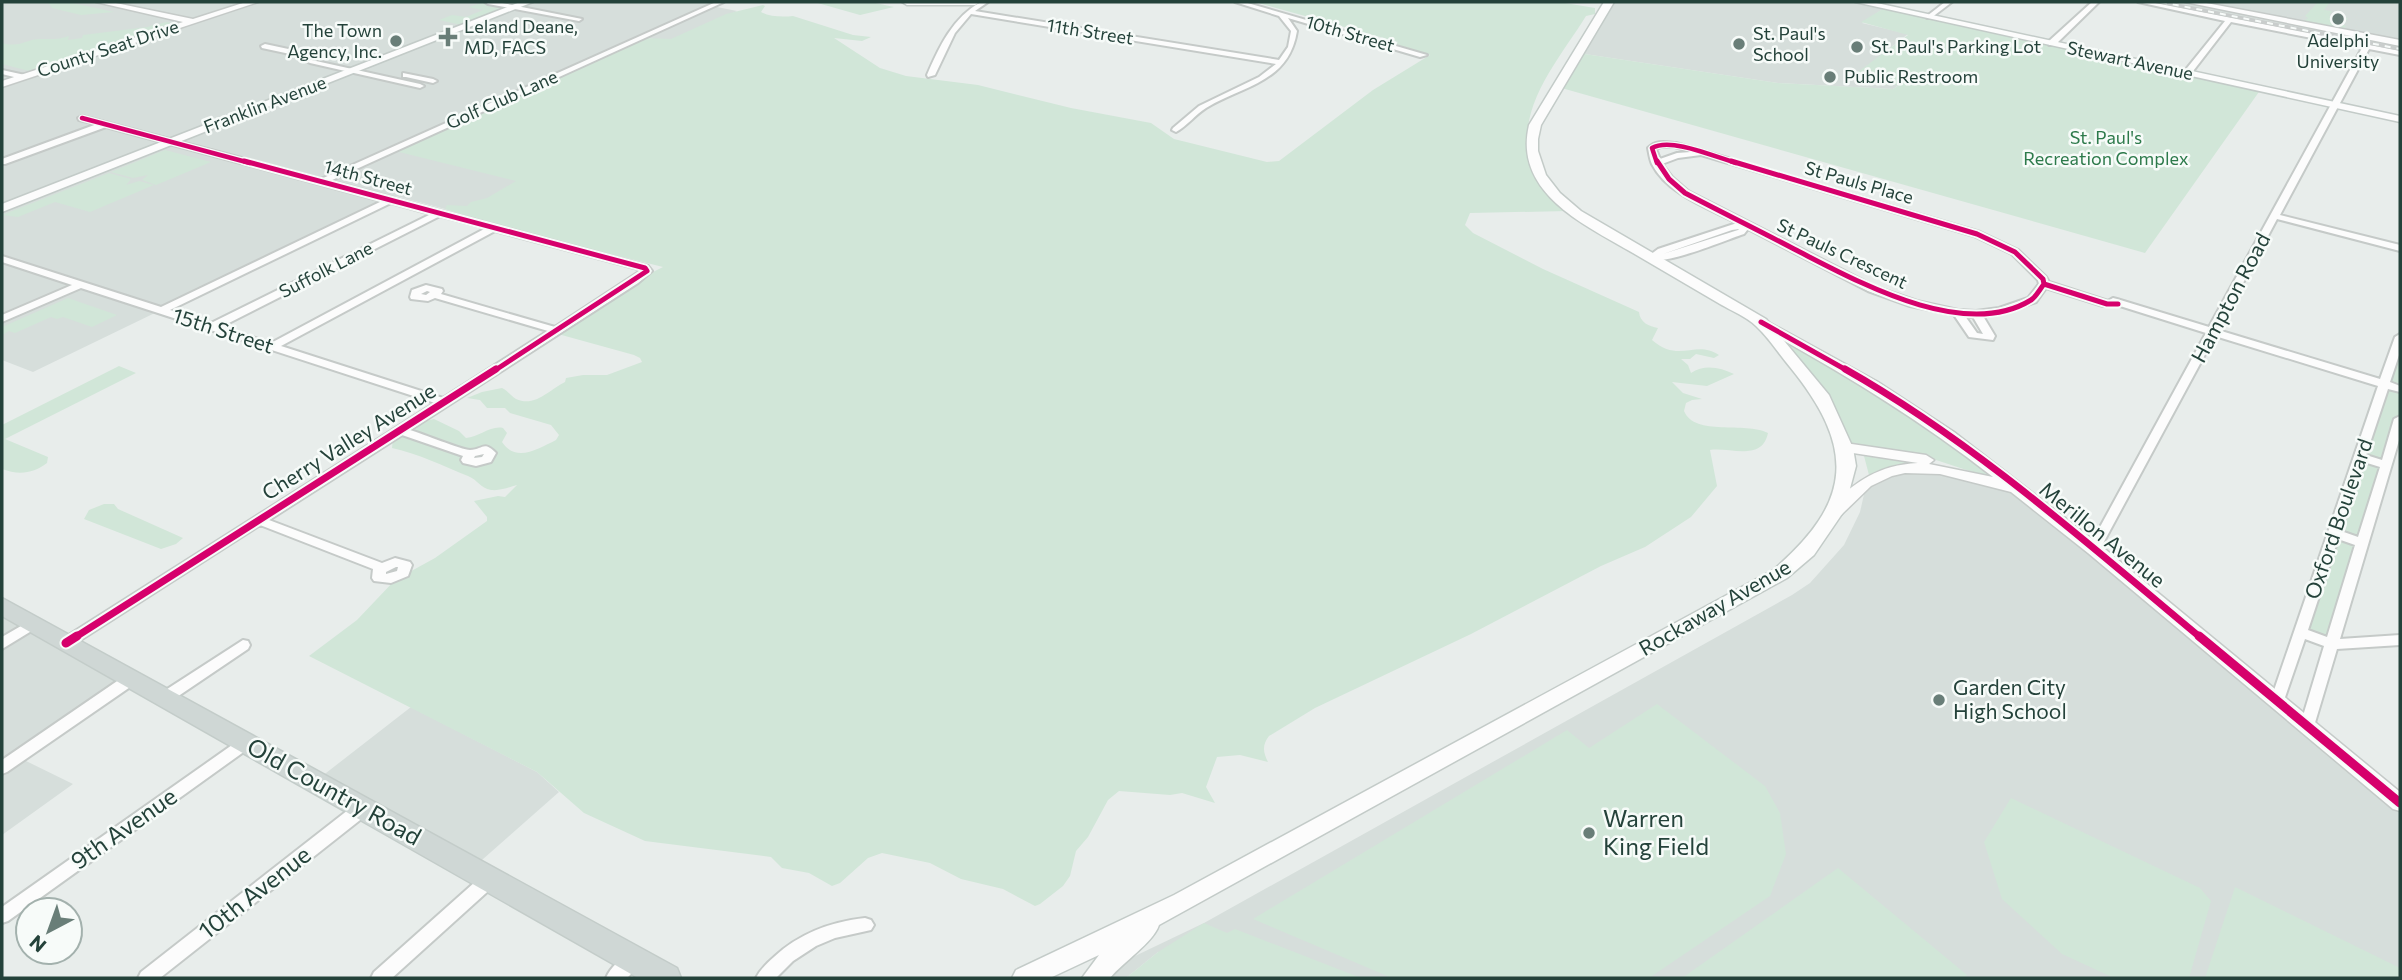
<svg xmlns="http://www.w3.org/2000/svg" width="2402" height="980" viewBox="0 0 2402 980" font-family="Commissioner,sans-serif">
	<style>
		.built { fill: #d6dedb }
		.green { fill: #d1e6d8 }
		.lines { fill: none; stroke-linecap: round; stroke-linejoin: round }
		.minor-casing { stroke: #c5cac8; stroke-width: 4 }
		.tertiary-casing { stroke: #c5cac8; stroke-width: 3 }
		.secondary-casing { stroke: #c3cbc8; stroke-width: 3 }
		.primary-casing { stroke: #c3ccc9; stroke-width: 3 }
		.minor { fill: #fcfcfc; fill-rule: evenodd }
		.tertiary { fill: #fcfcfc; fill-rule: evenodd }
		.secondary { fill: #fcfcfc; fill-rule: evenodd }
		.primary { fill: #cfd7d5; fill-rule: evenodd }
		.rail-casing { stroke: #c9cdcc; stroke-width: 3.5 }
		.rail { stroke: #f7fbf9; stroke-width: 2; stroke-dasharray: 6; stroke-linecap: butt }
		.cycleway-far3-casing { stroke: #f7fbf9; stroke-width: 7 }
		.cycleway-far2-casing { stroke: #f7fbf9; stroke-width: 9 }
		.cycleway-far1-casing { stroke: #f7fbf9; stroke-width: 11 }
		.cycleway-casing { stroke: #f7fbf9; stroke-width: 13 }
		.cycleway-far3 { stroke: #d6006c; stroke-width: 4.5 }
		.cycleway-far2 { stroke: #d6006c; stroke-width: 5 }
		.cycleway-far1 { stroke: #d6006c; stroke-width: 7 }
		.cycleway { stroke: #d6006c; stroke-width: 9 }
		.poi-dot { fill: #697e78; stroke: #f7fbf9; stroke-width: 2.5 }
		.labels { text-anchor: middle; stroke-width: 5; stroke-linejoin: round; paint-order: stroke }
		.far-poi-label { font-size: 18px; fill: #24423a; stroke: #f7fbf9; text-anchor: start }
		.far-street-label { font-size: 18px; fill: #24423a; stroke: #f7fbf9 }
		.far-park-label { font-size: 18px; fill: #2d7a4b; stroke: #f7fbf9 }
		.street-label { font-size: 21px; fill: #24423a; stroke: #f7fbf9 }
		.poi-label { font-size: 21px; fill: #24423a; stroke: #f7fbf9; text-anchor: start }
		.near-street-label { font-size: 24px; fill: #24423a; stroke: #f7fbf9 }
		.near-poi-label { font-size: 24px; fill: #24423a; stroke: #f7fbf9; text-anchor: start }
	</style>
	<rect width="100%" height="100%" fill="#e8edeb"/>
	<path class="built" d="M2,2H721L712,6L737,11L667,42L649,38L399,151L524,182L464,214L396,196L33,372L2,360Z
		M1608,2H1861L1886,7L1862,23L1908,34L1874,61L1918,71L1893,89L1778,83L1578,53Z
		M2153,2H2400V50Z
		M1930,470L2016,490L2400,804V978H1341L1158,952L1126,978H1089L1204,923L1792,595L1810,583L1844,545L1860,512L1865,490L1871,484L1898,472Z
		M2,606L136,682L24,760L73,784L2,835Z
		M411,707L537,772L559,792L474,867L317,780Z"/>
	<path class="green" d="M48,2H68L114,12L81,15L52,8Z
		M486,2L515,7L466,26L439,20L452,15L466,17L483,10L468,7Z
		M814,2H871L894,7L860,15Z
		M1255,2H1559L1595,8V14L1586,16C1561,57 1511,112 1533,163C1539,180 1558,197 1568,211L1470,213L1465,225L1473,233L1543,269L1639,312C1640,323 1649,326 1658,328L1652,340C1680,364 1695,339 1719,355L1714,358L1696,354L1690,359H1681L1688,365L1691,373C1704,364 1720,367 1734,374L1707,386L1672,382L1683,393L1702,399L1692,400L1686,403L1684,411C1695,437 1745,421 1768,433C1762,462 1730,447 1710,450L1717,486L1691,517L1645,547L1601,566L1471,634L1315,708L1269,736C1262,745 1263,752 1268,762L1240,755L1217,757L1206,787L1215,803L1182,793L1170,795L1119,791L1108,800L1088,837L1076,851L1070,876L1063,886L1040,904L1035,906L1003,889L961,879L930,863L882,853L868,858L840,883L832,886L809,873L782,868L771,857L645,841L584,813L537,772L309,656L357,620L395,580L435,558L487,521V517L474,501L498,496L505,497L517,485C509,487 501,491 491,490C480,488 478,480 468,476C443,466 419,454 392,448L393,438L418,423L434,419L459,431L466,438C479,437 491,425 503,428L507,433L502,442C516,463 538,449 556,440L559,435L551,425L510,413L505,408H487L480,400L467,398L482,392L502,388C508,391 511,396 516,399C535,408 550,389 565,382L566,378L583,375H607L642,362L640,358L634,355L558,334L647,275L663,267L518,231L445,209L447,205L467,206L471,202L487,198L516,181L395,151L646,38L671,39L726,14L763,5L765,6L761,12C770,17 783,17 793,16L853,35L871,37L862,41L834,38L880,68L906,76L978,85L1071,108L1151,123L1174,139L1267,162L1279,161L1373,90L1430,55L1396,44L1398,42Z
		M2318,2H2330L2324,10L2332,11L2329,16L2348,18L2342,24L2346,26L2344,29L2303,21L2308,18L2305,16Z
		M1886,7L2261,89L2145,253L1558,87L1578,53L1778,83L1893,89L1899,85H1883L1851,77L1908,35L1861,22Z
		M166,22L174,23L29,71L2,64V43C22,48 25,39 41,39C51,39 58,40 69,36L68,40L82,38L83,35L147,27Z
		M165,150L211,162L156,185L142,180L148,175L133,178L111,172Z
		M109,173L131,179L126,185L139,181L154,185L90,212L55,202L18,217L2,215Z
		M68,298L117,315L92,327L63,317L57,319L51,317L15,333L9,331L2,335V327Z
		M1779,335L1845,372L2009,484L1936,460L1848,446L1820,384Z
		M2400,346V411L2330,642L2306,632Z
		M119,366L136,373L5,439L48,457L47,463C33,474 18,475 2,469V425Z
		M1864,456L1922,463L1886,469L1869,475Z
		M104,504H114L118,509L183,538L176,544L161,549L84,519L89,510Z
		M1657,704L1765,786L1780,813L1786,854L1770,896L1649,978H1392L1253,919L1567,730L1589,748Z
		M2011,798L2200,888L2211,901L2189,978H2114L2062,954L2002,899L1984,842Z
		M1838,868L1967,975L1964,978H1682Z
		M2235,887L2400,968V978H2205Z
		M1204,923L1227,933L1235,929L1361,978H1126L1158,952Z"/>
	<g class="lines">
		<g class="minor-casing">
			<path id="minor" d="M485,2H497L582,19L579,21L488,4Z
				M716,2H724L330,181L648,266L652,271L638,283L410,430C421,433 462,450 470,450C483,450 483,440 496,453L491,462L476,466L463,463L461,460L463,456L402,435L269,520L382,563L395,558L410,562L412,565L408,576L391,583L374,581L372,578L373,569L260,525L71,646H61L59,643L61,640L435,403L81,288L2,322V315L72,285L2,262V256L161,307L382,201L106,127L5,164H2V159L97,124L79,120L78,118L82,116L321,179ZM391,203L431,214L211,323L170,310ZM440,216L486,228L271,343L221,327ZM495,231L642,270L555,327L441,294L443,291L442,289L426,285L412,290L410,297L411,299L428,301L435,298L548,331L443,398L281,346ZM427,291L430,292L426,295L421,294ZM484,454L482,457L474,458L475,456ZM396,567H398L397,571L386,574V572Z
				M981,2H988L975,11L1279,60L1288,47L1291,31L1279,16L1235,2H1244L1427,55L1420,57L1288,18L1297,31C1289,82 1245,85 1206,108C1195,115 1187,126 1176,132L1172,130L1173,128L1199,106L1259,77L1276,64L971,14L955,33L935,75L928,77L927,75C939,47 953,17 981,2Z
				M1945,2H1952L1931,18H1927V16Z
				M2092,2H2099L2055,45H2049V41Z
				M2138,2H2150L2400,51V55L2369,49L2280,215L2400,245V251L2277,219L2218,330L2380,379L2395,337L2400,334V352L2390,382L2400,386V392L2388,389L2366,455L2382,460L2394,419L2400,416V437L2340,639L2400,635V645L2337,649L2314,726L2312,730L2307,732L2302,730L2300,726L2324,646L2305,639L2282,706L2277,707L2272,706L2270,702L2378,386L2215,336L2100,549L2094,553L2088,549L2206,333L2120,306H2103L2046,288L2036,302L2005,313L1983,316L1995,336L1993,340L1969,337L1954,315L1910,306L1868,291L1748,229L1744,234C1725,240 1662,268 1646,258L1658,249L1737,223C1708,208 1667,194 1652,164C1650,160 1649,153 1648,148C1656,140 1665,142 1676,143L1980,232L2018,250L2046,277L2049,282L2108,301L2113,298L2117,299L2209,327L2362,48L2231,22L2190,75H2187L2183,73L2225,21ZM1661,147H1675L1691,152L1677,153L1660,159L1656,149ZM1701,155L1974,236L2012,254L2038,280L2039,284L2028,298L1999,308L1976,311L1958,310L1917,301L1876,287L1688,191L1672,177L1662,164L1678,158ZM1739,229L1738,230L1663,254L1732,230ZM1965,316L1973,317L1983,334L1977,333ZM2364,462L2380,467L2358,537L2341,531ZM2338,539L2355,545L2327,637L2308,630Z
				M265,44L321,56L322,58L318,60L262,48L261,46Z
				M307,59L420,84L424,86L420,88L310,63L306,61Z
				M2,70L25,75L26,77L22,79L2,74Z
				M403,73L433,79L437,81L433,83L406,77H403Z
				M33,619L38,621L40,624L38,627L2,649V637Z
				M243,640L248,641L250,645L248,649L171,701L166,702L161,701L159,697L161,693Z
				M131,674L136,675L138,679L136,683L7,772L2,774V760L126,675Z
				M247,736L252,738L255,742L252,746L8,921L2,923V907L242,738Z
				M363,802L369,803L371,808L369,813L160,978H138L141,972L357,803Z
				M490,872L496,874L498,879L496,884L392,978H371L374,972L484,874Z
				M865,918L871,920L874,925L871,930L835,938L816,946L793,961L776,978H756C760,970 767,963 774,957C800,933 830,922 865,918Z
				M633,952L639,954L642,960L639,966L627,978H606C610,968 622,956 633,952Z"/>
		</g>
		<g class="tertiary-casing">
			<path id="tertiary" d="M96,2H111L193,19L246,2H258L2,87V81L183,22Z
				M2185,2H2201L2400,40V46Z
				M1761,318L1878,382L1954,432L2100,545L2400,792V811L2393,809L2088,553L2011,492L1940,474L1905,473L1892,476L1871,486L1841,515H1829L1827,511L1829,507C1856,481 1879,465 1918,463L1840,451L1837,448L1840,445L1845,443L1926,455L1934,460L1929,464L1993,477C1918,418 1839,371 1756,325L1754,322Z"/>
		</g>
		<g class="secondary-casing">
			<path id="secondary" d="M520,2H533L2,212V204Z
				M902,2H980L975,5H907Z
				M1604,2H1614L1541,125L1538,139V151L1546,175L1560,193L1581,211L1766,319L1829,395L1853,448L1856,466L1844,511L1814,555L1787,578L1159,925C1153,943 1123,962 1110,978H1082L1099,955L1050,978H1012L1016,970L1174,895L1773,570C1854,501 1855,447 1790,367C1779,354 1769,338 1756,326C1747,317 1732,311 1720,304C1691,287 1662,270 1633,253C1585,225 1513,193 1529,125Z
				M1855,2H1872L2400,116V122Z"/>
		</g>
		<g class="primary-casing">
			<path id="primary" d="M2,598L677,968L681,978H638L2,616Z"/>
		</g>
		<use href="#minor" class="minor"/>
		<use href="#tertiary" class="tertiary"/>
		<use href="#secondary" class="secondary"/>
		<use href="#primary" class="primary"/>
		<g class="rail-casing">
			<path id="rail" d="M2161,2L2400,49"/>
		</g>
		<use href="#rail" class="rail"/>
		<g class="cycleway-far3-casing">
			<path id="cycleway-far3" d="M82,118L250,163
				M1657,163L1652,148C1671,137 1715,157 1736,163"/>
		</g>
		<g class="cycleway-far2-casing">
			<path id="cycleway-far2" d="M244,161L645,268L647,271L494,371
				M1657,161L1669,179L1685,193C1721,212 1758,230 1794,249C1855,280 1963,342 2031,300C2036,297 2040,289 2044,284
				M1731,161L1977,234L2015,252L2043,279L2044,284
				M2044,284L2107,304H2118
				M1761,322L1848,371"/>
		</g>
		<g class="cycleway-far1-casing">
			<path id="cycleway-far1" d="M1845,369C1974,442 2087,543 2201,638
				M74,638L496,369"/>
		</g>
		<g class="cycleway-casing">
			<path id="cycleway" d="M2199,636L2400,803
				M66,643L77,636"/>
		</g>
		<use href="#cycleway-far3" class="cycleway-far3"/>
		<use href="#cycleway-far2" class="cycleway-far2"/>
		<use href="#cycleway-far1" class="cycleway-far1"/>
		<use href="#cycleway" class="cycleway"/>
	</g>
	<g class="poi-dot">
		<circle cx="2338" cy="19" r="7"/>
		<path d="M444.5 26.5h7v7h7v7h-7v7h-7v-7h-7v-7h7z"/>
		<circle cx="396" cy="41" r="7"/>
		<circle cx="1739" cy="44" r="7"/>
		<circle cx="1857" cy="47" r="7"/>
		<circle cx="1830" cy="77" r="7"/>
		<circle cx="1939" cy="700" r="7"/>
		<circle cx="1589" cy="833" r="7"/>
	</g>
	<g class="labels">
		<g class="far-poi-label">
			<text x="464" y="33">Leland Deane,<tspan x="464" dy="21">MD, FACS</tspan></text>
			<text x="382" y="37" text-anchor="end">The Town<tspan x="382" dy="21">Agency, Inc.</tspan></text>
			<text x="1753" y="40">St. Paul's<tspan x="1753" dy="21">School</tspan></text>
			<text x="2338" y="47" text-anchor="middle">Adelphi<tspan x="2338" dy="21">University</tspan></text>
			<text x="1871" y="53">St. Paul's Parking Lot</text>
			<text x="1844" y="83">Public Restroom</text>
		</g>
		<g class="far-street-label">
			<text transform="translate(1090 32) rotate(9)" y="6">11th Street</text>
			<text transform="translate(1350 34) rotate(16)" y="6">10th Street</text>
			<text transform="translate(108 49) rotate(-18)" y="6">County Seat Drive</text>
			<text transform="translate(2130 61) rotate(12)" y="6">Stewart Avenue</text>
			<text transform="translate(502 100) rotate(-24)" y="6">Golf Club Lane</text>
			<text transform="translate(265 105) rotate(-21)" y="6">Franklin Avenue</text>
			<text transform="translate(368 178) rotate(15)" y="6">14th Street</text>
			<text transform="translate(1859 183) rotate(16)" y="6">St Pauls Place</text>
			<text transform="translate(1842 254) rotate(25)" y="6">St Pauls Crescent</text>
			<text transform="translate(326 270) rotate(-27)" y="6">Suffolk Lane</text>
		</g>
		<g class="far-park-label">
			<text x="2106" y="144">St. Paul's<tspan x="2106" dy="21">Recreation Complex</tspan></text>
		</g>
		<g class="street-label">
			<text transform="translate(2231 298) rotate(-62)" y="7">Hampton Road</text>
			<text transform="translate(223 331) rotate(18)" y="7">15th Street</text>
			<text transform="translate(349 442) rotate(-32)" y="7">Cherry Valley Avenue</text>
			<text transform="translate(2339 519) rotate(-71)" y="7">Oxford Boulevard</text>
			<text transform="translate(2102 535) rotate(39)" y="7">Merillon Avenue</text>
			<text transform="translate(1715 608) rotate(-30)" y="7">Rockaway Avenue</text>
		</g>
		<g class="poi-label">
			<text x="1953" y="695">Garden City<tspan x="1953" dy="24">High School</tspan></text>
		</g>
		<g class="near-street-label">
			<text transform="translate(334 792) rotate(29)" y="8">Old Country Road</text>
			<text transform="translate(124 829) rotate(-35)" y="8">9th Avenue</text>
			<text transform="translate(255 893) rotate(-38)" y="8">10th Avenue</text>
		</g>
		<g class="near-poi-label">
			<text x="1603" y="827">Warren<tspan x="1603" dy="28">King Field</tspan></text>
		</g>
	</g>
	<rect width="2402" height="980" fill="none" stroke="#24423a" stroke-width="7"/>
	<g transform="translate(49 931) rotate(221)"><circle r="33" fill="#f7fbf9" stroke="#a3b1ad" stroke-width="2"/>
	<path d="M0-5L12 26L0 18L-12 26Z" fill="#697e78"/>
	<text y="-10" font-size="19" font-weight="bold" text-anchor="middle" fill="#24423a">N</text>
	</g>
</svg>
